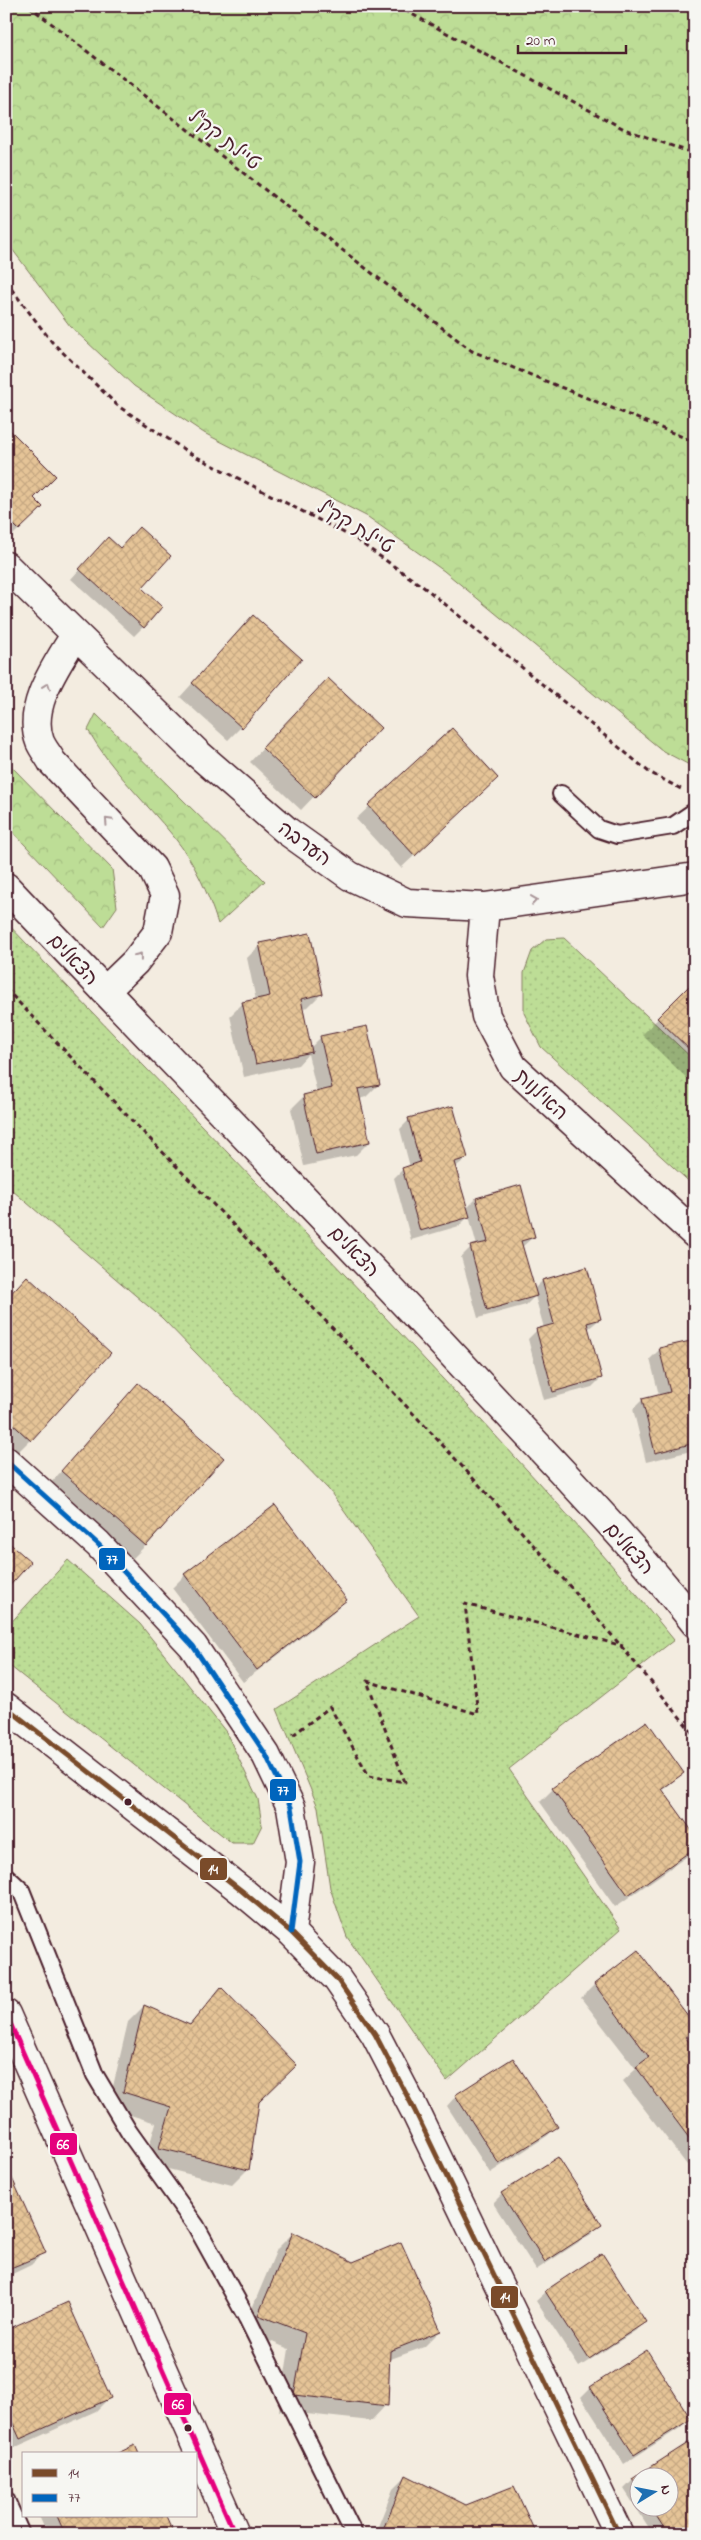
<svg xmlns="http://www.w3.org/2000/svg" width="701" height="2540" viewBox="0 0 701 2540" font-family="'Indie Flower','Playpen Sans Hebrew',sans-serif">
	<style>
		.forest { fill: url(#forest-crowns); stroke: #847e60 }
		.park { fill: url(#park-dots); stroke: #847e60 }
		.shadow { fill: #0003; fill-rule: evenodd }
		.building { fill: url(#building-cross-hatch); stroke: #4a1f2b }
		.lines { fill: none; stroke-linecap: round; stroke-linejoin: round }
		.service-casing { stroke: #4a1f2b; stroke-width: 20 }
		.minor-casing { stroke: #4a1f2b; stroke-width: 31 }
		.tertiary-casing { stroke: #4a1f2b; stroke-width: 31 }
		.path { stroke: #4a1f2b; stroke-width: 3; stroke-dasharray: 5 4; stroke-linecap: butt }
		.service { stroke: #f6f6f2; stroke-width: 16 }
		.minor { stroke: #f6f6f2; stroke-width: 28 }
		.tertiary { stroke: #f6f6f2; stroke-width: 28 }
		.bus-1-casing { stroke: #f6f6f2; stroke-width: 9 }
		.bus-2-casing { stroke: #f6f6f2; stroke-width: 9 }
		.bus-3-casing { stroke: #f6f6f2; stroke-width: 9 }
		.bus-1 { stroke: #7a4b2a; stroke-width: 5 }
		.bus-2 { stroke: #0065bd; stroke-width: 5 }
		.bus-3 { stroke: #e5007d; stroke-width: 5 }
		.oneway { stroke: #a99598 }
		.bus-dot { fill: #4a1f2b; stroke: #f6f6f2; stroke-width: 2 }
		.labels { text-anchor: middle; stroke-width: 4.5; stroke-linejoin: round; paint-order: stroke }
		.street-label { font-size: 20px; fill: #4a1f2b; stroke: #f6f6f2 }
		.line-badge { stroke: #f6f6f2; stroke-width: 2 }
		.badge-label { font-size: 14px; text-anchor: middle; font-weight: bold; fill: #fff }
	</style>
	<defs>
		<pattern id="forest-crowns" width="20" height="18" patternUnits="userSpaceOnUse" patternTransform="scale(1.25)"><rect width="20" height="18" fill="#bddd96"/><path d="M2 6a3 3 0 1 1 6 0M12 15a3 3 0 1 1 6 0" fill="none" stroke="#a4bd81"/></pattern>
		<pattern id="park-dots" width="8" height="8" patternUnits="userSpaceOnUse" patternTransform="scale(1.25)"><rect width="8" height="8" fill="#bddd96"/><path d="M2 2h.1M6 6h.1" fill="none" stroke="#a4bd81" stroke-width="1.8" stroke-linecap="round"/></pattern>
		<pattern id="building-cross-hatch" width="8" height="8" patternUnits="userSpaceOnUse" patternTransform="scale(1.25)"><rect width="8" height="8" fill="#e5c497"/><path d="M0 0l8 8M0 8l8-8" fill="none" stroke="#c6a882"/></pattern>
	</defs>
	<rect width="100%" height="100%" fill="#f3ece0"/>
	<filter id="ink" filterUnits="userSpaceOnUse"><feTurbulence type="fractalNoise" baseFrequency=".02" numOctaves="2"/><feDisplacementMap in="SourceGraphic" scale="10" xChannelSelector="R" yChannelSelector="G"/><feConvolveMatrix kernelMatrix="1 2 1 2 8 2 1 2 1" color-interpolation-filters="sRGB"/></filter>
	<g filter="url(#ink)">
		<path class="forest" d="M6,6H695V768L663,751L444,571L368,517L204,433L134,386L70,326L6,241Z
			M96,714L265,881L218,924C208,893 195,863 174,837C144,800 112,772 88,730Z
			M11,766L112,869L117,907L103,927L6,825V770Z"/>
		<path class="park" d="M6,922C151,1075 299,1224 442,1378C522,1464 601,1549 674,1640L509,1769L621,1929L447,2081L347,1937L330,1888L318,1807L277,1709L419,1616L329,1490L162,1318L6,1185Z
			M564,938L695,1061V1187L541,1047L524,1013V973L532,951L546,939Z
			M68,1560L140,1624L226,1732L258,1799L262,1825L253,1843H232L6,1663V1628Z"/>
		<path class="shadow" d="M6,428L33,498L41,507L6,542Z
			M99,548L140,588L143,627L134,636L71,579Z
			M253,616L241,727L228,740L180,697Z
			M315,693L379,728L301,810L250,762Z
			M451,730L483,791L401,868L356,819Z
			M260,945L321,994L308,1007L302,1008L310,1048L321,1037L379,1084L366,1097L359,1099L369,1142L356,1155L304,1166L291,1109L304,1096L317,1093L308,1054L298,1065L244,1077L230,1016L243,1003L256,1000L247,958Z
			M695,981V1086L642,1035Z
			M409,1120L467,1158L454,1168L466,1209L476,1199L520,1187L533,1237L522,1247L533,1290L542,1281L586,1269L600,1319L588,1329L601,1378L592,1387L544,1400L528,1339L537,1330L544,1328L535,1296L526,1305L478,1318L461,1257L470,1248L477,1246L469,1216L459,1226L411,1240L394,1178L403,1169L410,1167L400,1129Z
			M6,1299L30,1440L17,1453L6,1443Z
			M695,1341V1450L646,1462L633,1409L642,1400L659,1395L650,1359L660,1349Z
			M138,1385L146,1545L133,1558L49,1485Z
			M275,1506L346,1600L333,1613L243,1682L172,1588L185,1575Z
			M683,1773L662,1791L695,1837V1848L686,1857L615,1907L540,1802L553,1789Z
			M638,1952L695,2029L685,2038L695,2051V2159L687,2165L623,2081L636,2069L581,1998L594,1985Z
			M221,1989L258,2102L248,2169L232,2185L144,2163L156,2123L108,2108L128,2022L144,2006L188,2026Z
			M456,2096L556,2127L547,2136L490,2173L447,2106Z
			M558,2158L601,2224L591,2234L536,2270L493,2203L502,2194Z
			M6,2168L44,2252L31,2265L6,2277Z
			M293,2233L440,2331L424,2347L388,2360L386,2405L371,2421L279,2411L289,2349L243,2330L277,2249Z
			M546,2292L644,2322L635,2331L579,2367L536,2301Z
			M6,2331L109,2398L96,2411L7,2451Z
			M647,2352L689,2418L680,2428L624,2464L581,2397L590,2388Z
			M691,2443L695,2534H653L624,2489L633,2480ZM638,2478H668V2508H638Z
			M406,2476L466,2507L534,2534H375L393,2489Z
			M39,2516H165L173,2534H47Z"/>
		<path class="building" d="M6,426L56,476L34,498L43,507L19,530L6,517Z
			M139,527L171,556L142,588L162,607L144,628L79,569L108,537L120,548Z
			M253,615L302,659L242,728L192,683Z
			M328,678L381,728L315,798L262,748Z
			M452,728L498,778L415,856L368,805Z
			M310,933L323,994L301,999L312,1052L256,1064L242,1002L270,996L259,943Z
			M695,980V1055L657,1018Z
			M367,1026L380,1085L358,1089L370,1142L316,1154L303,1095L332,1088L320,1036Z
			M453,1106L468,1158L454,1162L470,1217L420,1231L402,1168L420,1162L408,1118Z
			M521,1185L535,1237L521,1241L537,1296L487,1310L470,1246L488,1242L476,1198Z
			M587,1267L601,1319L587,1323L602,1378L553,1392L536,1329L554,1324L542,1280Z
			M27,1276L111,1353L31,1441L6,1418V1299Z
			M695,1340V1443L655,1453L642,1399L670,1392L659,1348Z
			M138,1383L224,1458L146,1546L61,1471Z
			M275,1505L347,1600L257,1670L184,1574Z
			M6,1540L31,1562L6,1590Z
			M647,1721L684,1773L662,1789L695,1835V1848L628,1895L552,1788Z
			M638,1950L695,2025V2030L685,2037L695,2049V2146L636,2067L649,2057L594,1984Z
			M221,1987L297,2065L259,2102L249,2170L159,2148L171,2107L123,2092L144,2005L190,2025Z
			M513,2058L558,2127L499,2164L455,2095Z
			M558,2157L602,2225L545,2262L501,2193Z
			M6,2165L46,2253L6,2270Z
			M293,2232L353,2262L401,2242L441,2331L390,2351L388,2406L294,2395L305,2333L258,2315Z
			M602,2253L646,2322L589,2359L545,2291Z
			M68,2302L111,2398L20,2439L6,2408V2330Z
			M647,2350L691,2419L634,2455L590,2387Z
			M691,2441L695,2447V2534H668L651,2508H668V2478H638V2488L632,2479Z
			M135,2445L139,2454H116Z
			M406,2475L466,2505L514,2486L536,2534H381Z
			M57,2516H166L174,2534H65Z"/>
		<g class="lines">
			<g class="service-casing">
				<path id="service" d="M561,794L599,829L617,835L673,826L695,811
					M6,1876L21,1890L95,2075L129,2132L196,2226L247,2318L354,2534
					M6,2500L21,2534"/>
			</g>
			<g class="minor-casing">
				<path id="minor" d="M6,566L197,753L287,831L350,876L407,903L485,907L695,877
					M75,635C58,664 26,706 40,742C43,749 49,756 52,762L152,868L165,895L158,932L135,962L105,991
					M485,907L479,976L486,1016L513,1067L695,1234
					M6,1461L98,1544L193,1646L266,1755L291,1807L300,1862L291,1932
					M6,1707L242,1891L291,1932L337,1979L375,2034L414,2109L619,2534
					M6,2014L235,2534"/>
			</g>
			<g class="tertiary-casing">
				<path id="tertiary" d="M6,887C163,1053 323,1215 478,1382C552,1461 628,1539 695,1623"/>
			</g>
			<path class="path" d="M29,6L472,351L695,442
				M397,6L624,129L695,154
				M6,282L52,342L118,406L191,454L354,538L429,591L649,772L681,789
				M6,989C239,1235 483,1471 695,1736
				M293,1735L330,1707L369,1776L405,1782L367,1681L478,1714L465,1604L623,1646"/>
			<use href="#service" class="service"/>
			<use href="#minor" class="minor"/>
			<use href="#tertiary" class="tertiary"/>
			<g class="bus-1-casing">
				<path id="bus-1" d="M6,1707L242,1891L291,1932L337,1979L375,2034L414,2109L619,2534"/>
			</g>
			<g class="bus-2-casing">
				<path id="bus-2" d="M6,1461L98,1544L193,1646L266,1755L291,1807L300,1862L291,1932"/>
			</g>
			<g class="bus-3-casing">
				<path id="bus-3" d="M6,2014L235,2534"/>
			</g>
			<use href="#bus-1" class="bus-1"/>
			<use href="#bus-2" class="bus-2"/>
			<use href="#bus-3" class="bus-3"/>
		</g>
		<defs><path id="oneway-chevron" d="M-2-3.5L2.5 0L-2 3.5" fill="none" stroke-width="1.6" stroke-linecap="round" stroke-linejoin="round" transform="scale(1.25)"/></defs>
		<g class="oneway">
			<use href="#oneway-chevron" transform="translate(47 686) rotate(-70)"/>
			<use href="#oneway-chevron" transform="translate(108 821) rotate(-133)"/>
			<use href="#oneway-chevron" transform="translate(534 900) rotate(-8)"/>
			<use href="#oneway-chevron" transform="translate(139 956) rotate(-52)"/>
		</g>
	</g>
	<g class="bus-dot">
		<circle cx="128" cy="1802" r="4.5"/>
		<circle cx="188" cy="2428" r="4.5"/>
	</g>
	<g class="labels">
		<g class="street-label">
			<text transform="translate(225 139) rotate(38)" y="7">טיילת קק"ל</text>
			<text transform="translate(356 526) rotate(31)" y="7">טיילת קק"ל</text>
			<text transform="translate(305 843) rotate(37)" y="7">הערבה</text>
			<text transform="translate(74 959) rotate(47)" y="7">הצאלים</text>
			<text transform="translate(542 1094) rotate(43)" y="7">האילנות</text>
			<text transform="translate(355 1251) rotate(46)" y="7">הצאלים</text>
			<text transform="translate(630 1548) rotate(48)" y="7">הצאלים</text>
		</g>
	</g>
	<g class="line-badge">
		<rect x="98" y="1547" width="28" height="24" rx="5" fill="#0065bd"/>
		<rect x="269" y="1778" width="28" height="24" rx="5" fill="#0065bd"/>
		<rect x="199" y="1857" width="29" height="24" rx="5" fill="#7a4b2a"/>
		<rect x="49" y="2132" width="29" height="24" rx="5" fill="#e5007d"/>
		<rect x="490" y="2285" width="29" height="24" rx="5" fill="#7a4b2a"/>
		<rect x="163" y="2392" width="29" height="24" rx="5" fill="#e5007d"/>
	</g>
	<g class="badge-label">
		<text x="112" y="1564">77</text>
		<text x="283" y="1795">77</text>
		<text x="213" y="1874">14</text>
		<text x="63" y="2149">66</text>
		<text x="505" y="2302">14</text>
		<text x="178" y="2409">66</text>
	</g>
	<rect width="701" height="2540" fill="none" stroke="#f6f6f2" stroke-width="25"/>
	<rect x="12" y="12" width="676" height="2515" fill="none" stroke="#4a1f2b" stroke-width="2" filter="url(#ink)"/>
	<rect x="22" y="2452" width="175" height="65" fill="#f6f6f2" stroke="#b1a0a2"/>
	<rect x="32" y="2469" width="25" height="8" fill="#7a4b2a" stroke="#b1a0a2"/>
	<text x="68" y="2478" font-size="15" fill="#4a1f2b">14</text>
	<rect x="32" y="2494" width="25" height="8" fill="#0065bd" stroke="#b1a0a2"/>
	<text x="68" y="2502" font-size="15" fill="#4a1f2b">77</text>
	<g transform="translate(654 2492) rotate(80)"><circle r="24" fill="#f6f6f2" stroke="#b1a0a2"/>
	<path d="M0-4L9 19L0 12L-9 19Z" fill="#1f6fb2"/>
	<text y="-8" font-size="14" font-weight="bold" text-anchor="middle" fill="#4a1f2b">N</text>
	</g>
	<path d="M518 45v8h108v-8" fill="none" stroke="#4a1f2b" stroke-width="2.5"/>
	<text x="526" y="45" font-size="15" fill="#4a1f2b" stroke="#f6f6f2" stroke-width="4" paint-order="stroke">20 m</text>
</svg>
